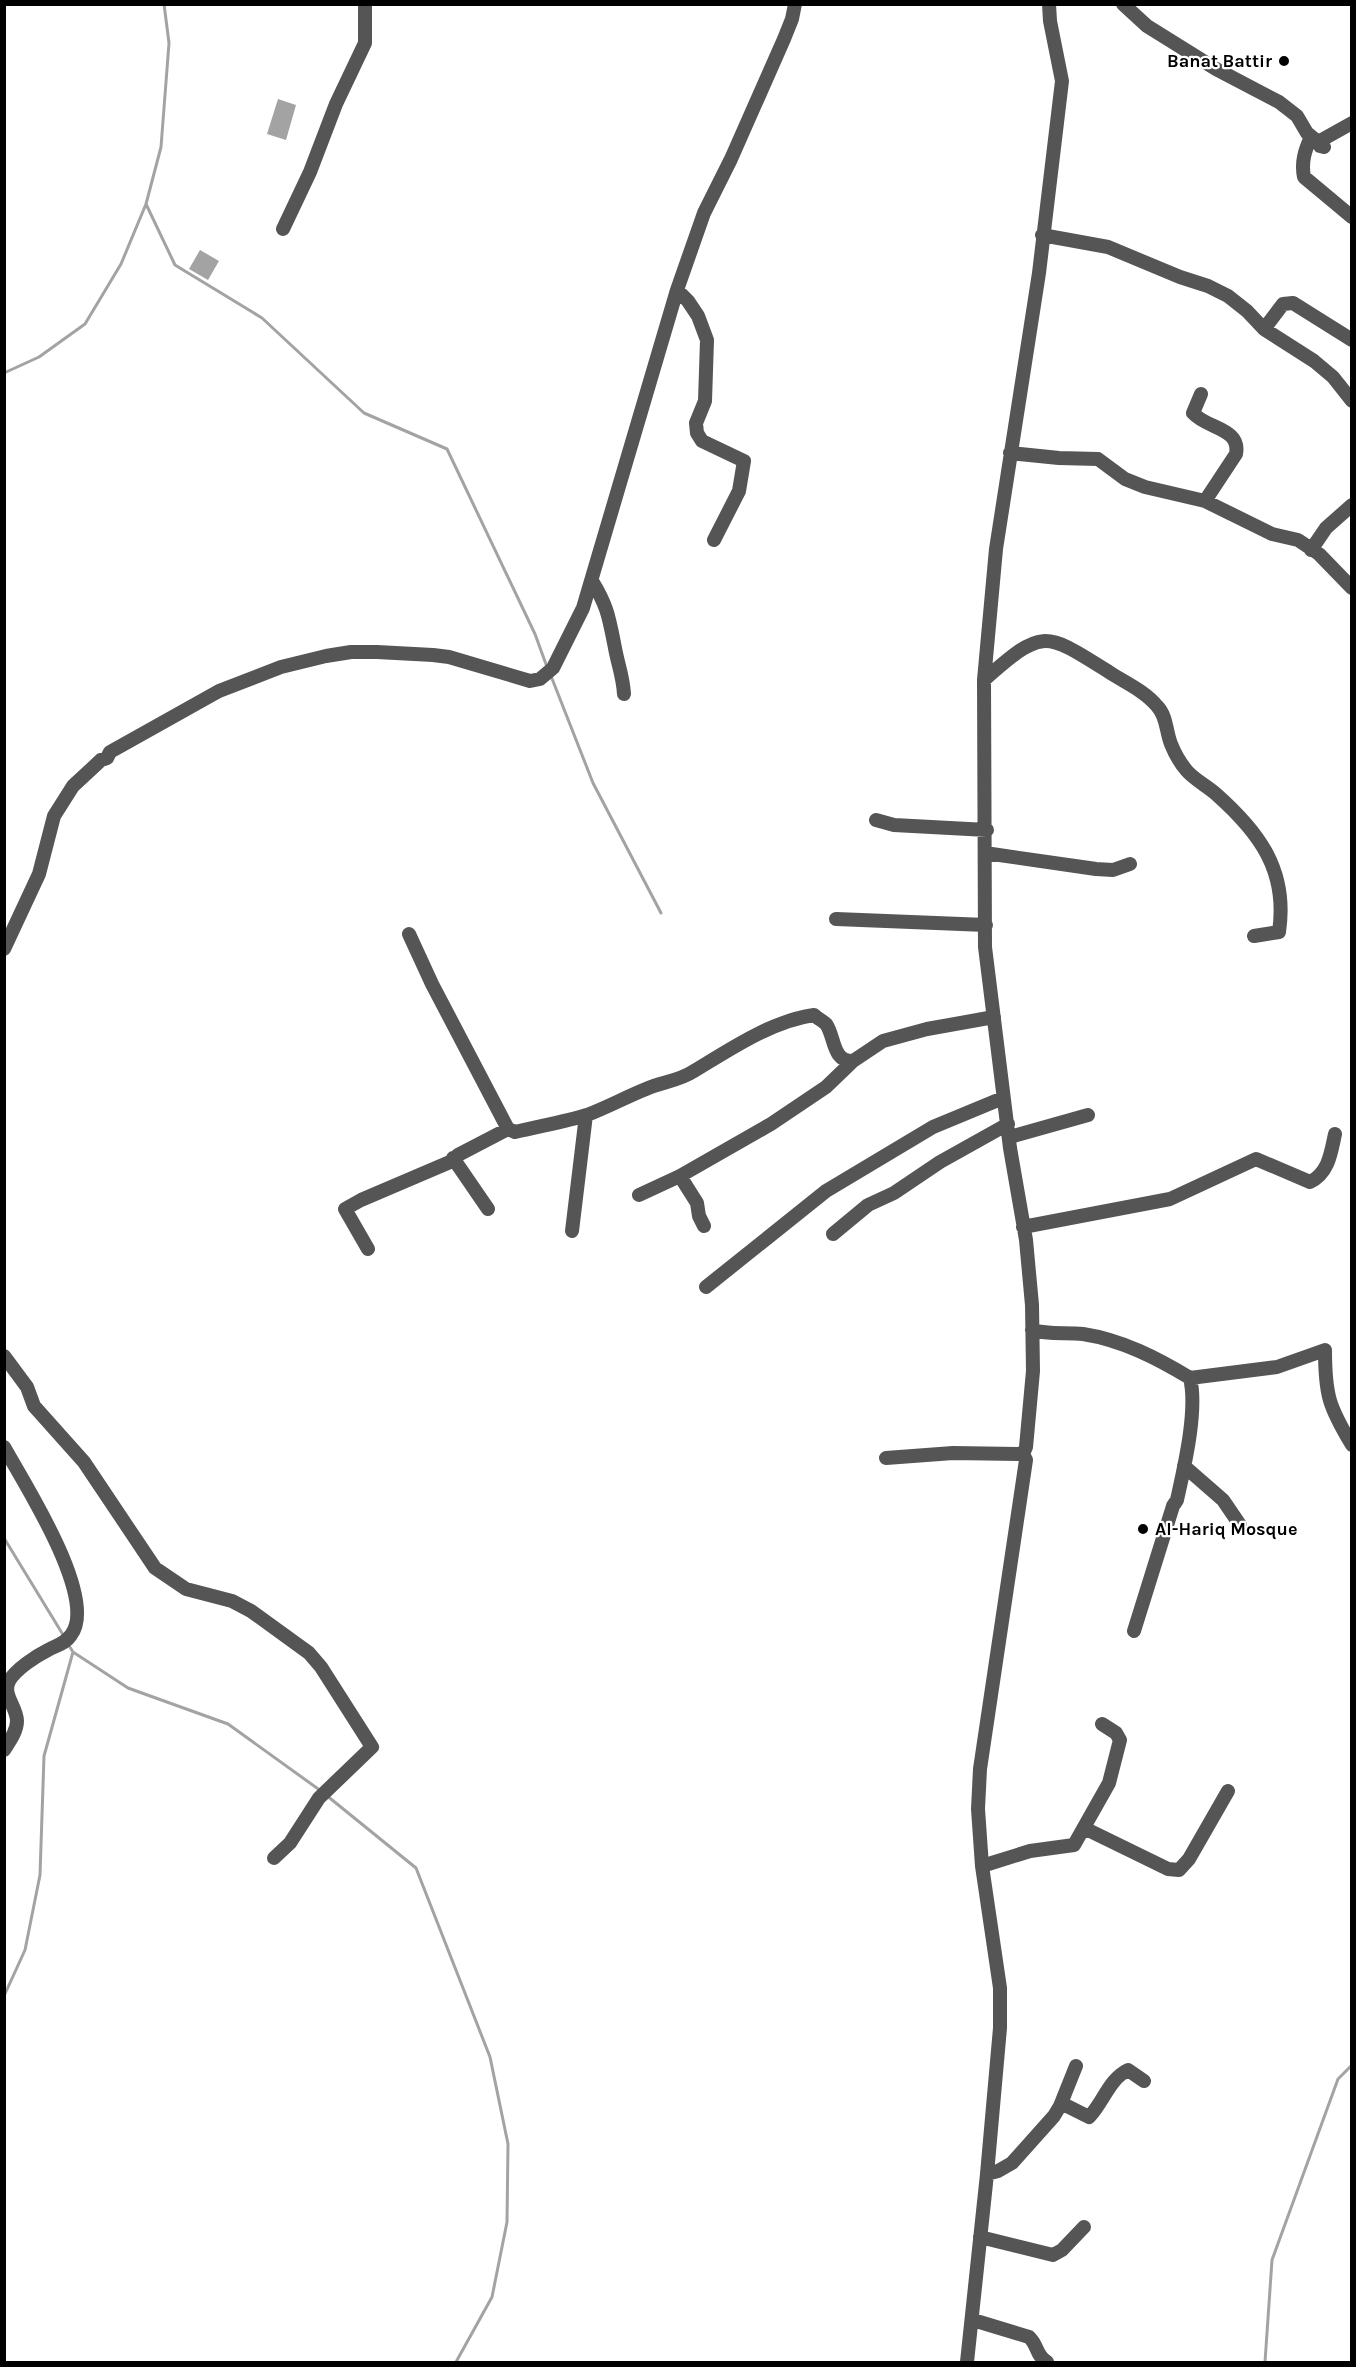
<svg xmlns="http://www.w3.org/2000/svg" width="1356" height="2367" viewBox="0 0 1356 2367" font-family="Karla,sans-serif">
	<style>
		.water { fill: #a3a3a3 }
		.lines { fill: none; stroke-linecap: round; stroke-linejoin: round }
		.stream { stroke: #a3a3a3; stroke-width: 3 }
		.minor { stroke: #555; stroke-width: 14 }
		.poi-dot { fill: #000; stroke: #fff; stroke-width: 2 }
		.labels { text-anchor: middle; stroke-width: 4.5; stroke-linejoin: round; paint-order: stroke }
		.poi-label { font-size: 18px; font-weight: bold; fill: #000; stroke: #fff; text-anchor: end }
	</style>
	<rect width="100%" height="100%" fill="#fff"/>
	<path class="water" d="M278,99L296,105L286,140L267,134Z
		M200,250L219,261L208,280L189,269Z"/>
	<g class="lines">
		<path class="stream" d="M146,204L175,265L262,318L364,413L447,449L535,634L547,667
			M4,373L39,357L85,324L121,264L146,204L161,147L169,43L164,4
			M551,676L593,783L661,913
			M4,1538L65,1638
			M68,1644L73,1652L128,1688L228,1724L321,1791
			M326,1795L416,1868L490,2057L508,2144L507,2222L492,2297L456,2362
			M4,1996L25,1950L40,1875L44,1756L73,1652
			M1265,2362L1272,2260L1338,2079L1352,2065"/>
		<path class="minor" d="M1123,4L1147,26L1216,69L1279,102L1297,116L1307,133L1318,142L1320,146L1324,147
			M1311,137C1305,150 1301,162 1304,177L1352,217
			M1318,142L1352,123
			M283,229L310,172L336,104L365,43V4
			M1042,235L1108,247L1180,277L1208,286L1228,296L1247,311L1264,329L1314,361L1333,377L1352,401
			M677,290L688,301L698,316L707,340L705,401L696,423L697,433L702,441L744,461L739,491L714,540
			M1264,329L1283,304L1293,303L1352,340
			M1201,394L1193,413C1207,429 1241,428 1236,454L1205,501
			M1010,453L1059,458L1098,459L1125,479L1145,487L1205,501L1272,534L1298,540L1319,554L1352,588
			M1311,550L1326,528L1352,505
			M592,581C608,607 609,618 615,648C618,665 623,676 624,694
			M984,680C1043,628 1044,631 1109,672C1124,682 1145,691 1157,706C1167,716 1166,732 1171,744C1175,754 1180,763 1187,771C1195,780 1207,786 1216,794C1260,833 1288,871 1279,932L1254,936
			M876,820L894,825L987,830
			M985,853L1096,869L1113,870L1130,864
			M836,919L986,925
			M409,934L432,984L508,1129L515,1132C539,1126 564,1122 587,1115C608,1107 626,1097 646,1089C662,1082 679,1081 694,1071C729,1050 771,1021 814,1015C817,1018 823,1021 826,1024C835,1036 832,1062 853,1061
			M4,949L39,874L54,816L73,786L101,760L107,758L110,752L219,691L281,667L326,656L351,652H377L433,655L449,657L530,681L540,679L553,668L583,608L677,290L704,213L731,159L784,39L792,19L795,4
			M1010,1137L1088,1115
			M453,1158L488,1209
			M680,1176L697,1203L699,1216L704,1226
			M639,1195L680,1176L771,1124L826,1087L853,1061L883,1041L927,1029L994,1017
			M1023,1227L1170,1199L1256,1159L1310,1182C1329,1173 1331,1152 1335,1134
			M572,1231L586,1115
			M833,1234L868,1205L894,1193L940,1162L1008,1124
			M368,1249L345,1209L361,1200L450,1162L458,1155L508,1129
			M706,1287L826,1191L933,1127L1003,1098
			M1032,1330C1049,1335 1066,1332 1083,1334C1122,1340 1157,1358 1190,1378C1198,1410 1184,1468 1177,1500L1173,1506L1134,1631
			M4,1356L27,1387L34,1406L84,1462L155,1568L186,1589L232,1601L251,1611L309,1653L321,1667L372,1747L319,1798L290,1843L274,1858
			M1190,1378L1277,1367L1325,1350C1325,1395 1329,1407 1352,1445
			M4,1447C24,1483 99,1599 71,1635C65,1644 57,1645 48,1650C36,1656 16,1669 9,1681C2,1695 17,1707 17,1721C17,1731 10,1741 4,1750
			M886,1458L953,1453L1023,1454
			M1184,1466L1223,1500L1240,1525
			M1084,1828L1168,1869L1179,1870L1189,1859L1228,1791
			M982,1866L1030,1851L1074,1845L1109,1783L1120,1740L1116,1733L1102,1724
			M1060,2106H1067L1089,2117C1103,2103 1109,2079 1128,2070L1144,2081
			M987,2174L998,2171L1012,2163L1054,2116L1060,2106L1076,2066
			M980,2237L1053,2255L1062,2250L1084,2227
			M973,2320L1029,2337C1038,2345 1036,2356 1047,2362
			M967,2362L987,2174L1000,2028V1988L982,1866L978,1809L980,1769L1026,1460L1023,1454L1026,1447L1033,1371L1032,1305L1026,1240L1010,1148L985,947L984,680L996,549L1039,273L1062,81L1050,21L1049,4"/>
	</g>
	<g class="poi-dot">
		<circle cx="1284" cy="61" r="6"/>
		<circle cx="1143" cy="1529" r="6"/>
	</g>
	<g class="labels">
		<g class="poi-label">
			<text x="1272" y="67">Banat Battir</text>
			<text x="1155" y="1535" text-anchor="start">Al-Hariq Mosque</text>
		</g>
	</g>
	<rect width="1356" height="2367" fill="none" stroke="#000000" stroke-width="12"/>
</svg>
